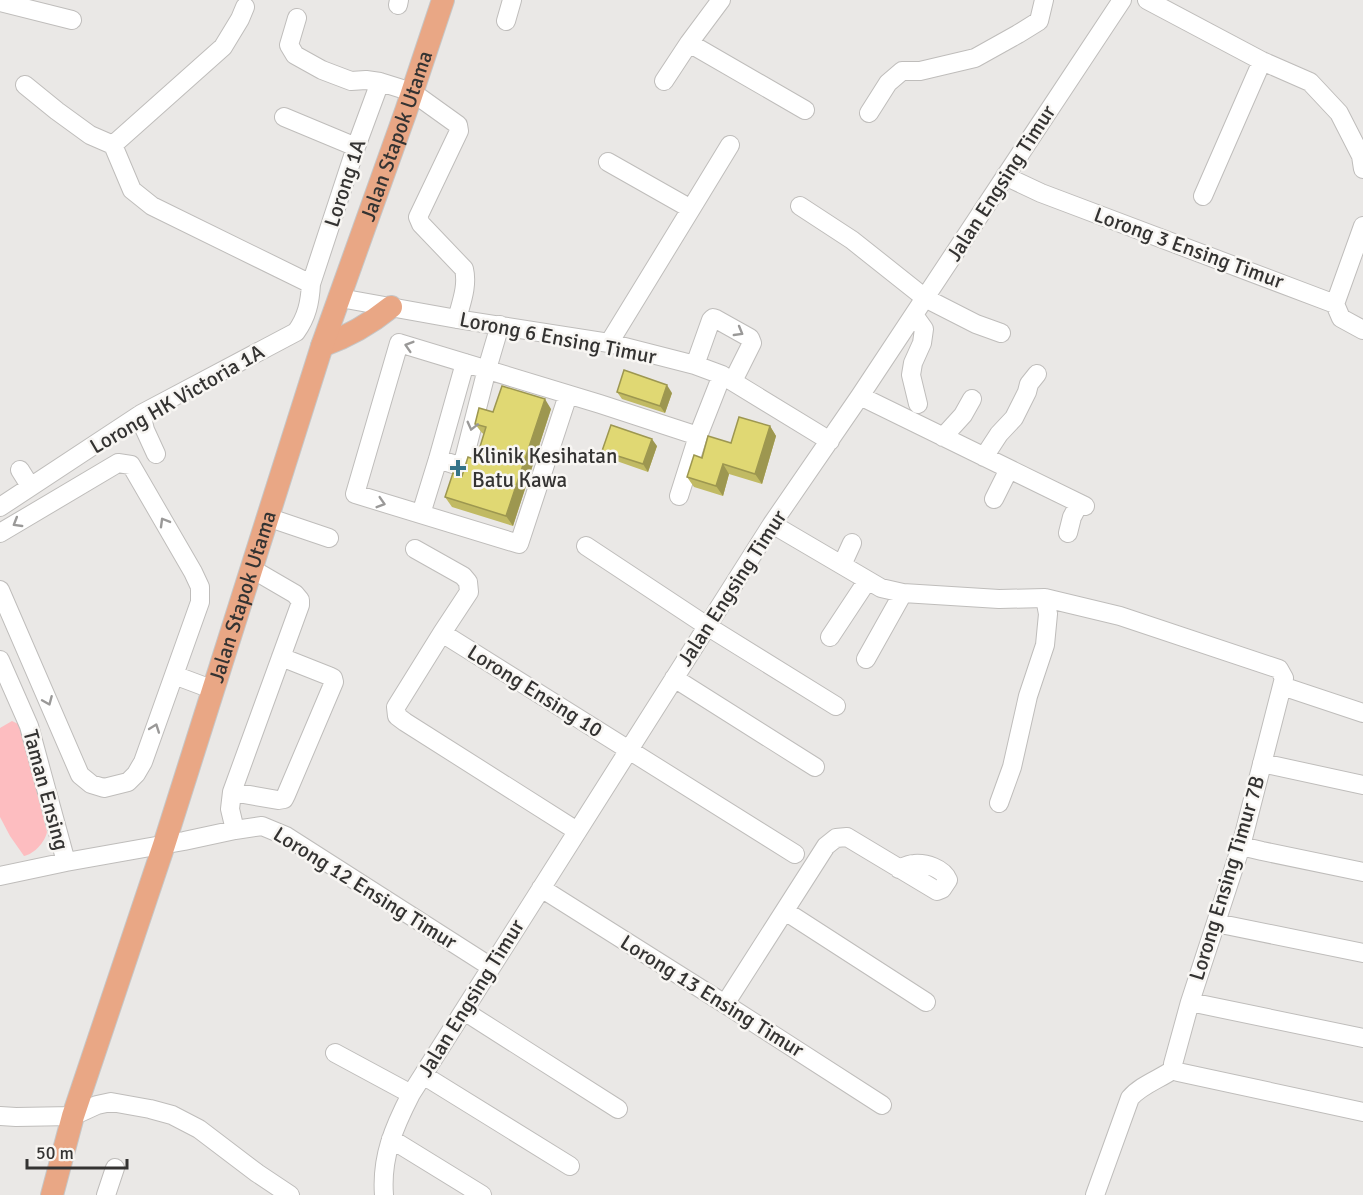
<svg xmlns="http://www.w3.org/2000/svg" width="1363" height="1195" viewBox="0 0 1363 1195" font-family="Signika,sans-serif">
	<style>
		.green { fill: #fdbdc0 }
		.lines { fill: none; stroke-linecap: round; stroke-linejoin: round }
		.minor-casing { stroke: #bfbdbb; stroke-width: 20 }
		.major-casing { stroke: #c6c6c6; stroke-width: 24 }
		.minor { stroke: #fff; stroke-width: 18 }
		.major { stroke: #e9a785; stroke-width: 22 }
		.wall { fill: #c1ba63 }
		.shaded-wall { fill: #9d9750 }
		.building { fill: #e0d873; stroke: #9d9750; stroke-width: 1.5 }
		.oneway { stroke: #9a9998 }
		.poi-dot { fill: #347388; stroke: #f8f6f3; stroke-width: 2 }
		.labels { text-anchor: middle; stroke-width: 5; stroke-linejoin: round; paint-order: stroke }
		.street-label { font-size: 21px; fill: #343332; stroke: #f8f6f3 }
		.poi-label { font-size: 21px; fill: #343332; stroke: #f8f6f3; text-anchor: start }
	</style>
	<rect width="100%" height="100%" fill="#eae8e6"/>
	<path class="green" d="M12,721L20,725L47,832C45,842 34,854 24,856L10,836L0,817V728Z"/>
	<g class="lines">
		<g class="minor-casing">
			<path id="minor" d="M1147,0L1262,61L1310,82L1339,113L1361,156L1363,169
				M0,2L72,20
				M398,5L399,0
				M297,18L289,45L295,55L322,70L351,81L366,80L380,82L412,92L458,125L459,131L418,217L421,224L464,269C468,286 461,303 457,319
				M506,21L512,0
				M689,43L805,110
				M664,81L689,43L721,0
				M869,113L888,83L902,71H920L975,58L1018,34L1039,21L1044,0
				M284,117L356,147
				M113,145L223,47L240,19L245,7
				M608,162L691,209L609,343
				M1005,176L1041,193L1335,304L1341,318L1363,330
				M1203,196L1262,61
				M800,206L852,240L925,298L976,324L1001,333
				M691,209L730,145
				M311,284L356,147L380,82
				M340,298L457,319L609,343L695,365L722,375L830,441
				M1335,304L1363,226
				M914,315L924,329L922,343L913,363L911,375L918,404
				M695,365L711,320L713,318L716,319L750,338L752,343L733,381
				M568,395L519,544L355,494L399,343L600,404L698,436
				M860,396L1085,506
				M141,414L145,430L156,454
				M943,437L963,415L972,399
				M984,457L999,434L1014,418L1027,392L1029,384L1037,374
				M438,459L462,467L487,369L500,325
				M20,470L30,486
				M679,496L698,436L722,375
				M994,499L1009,469
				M0,507L141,414L296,332C307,317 310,302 311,284L152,206L132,190L113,145L90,135L57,111L25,85
				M421,514L438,459L465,363
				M267,517L329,538
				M772,524L881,588L903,593L999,599L1045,598L1048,614L1045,645L1028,696L1012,767L999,803
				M0,533L118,463L131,465L193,572L200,587V602L143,762L136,774L128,782L104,788L91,784L80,775L0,590
				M1068,533L1072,517L1079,504
				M586,546L707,626L836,706
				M415,549L463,576L468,582L469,592L442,633L396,707L397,716L405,722L577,831
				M842,565L852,543
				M1045,598L1120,616L1279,669L1284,678L1241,846L1190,1002L1173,1064L1174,1069
				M442,633L795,854
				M830,637L867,581
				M866,659L903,593
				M0,660L29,726L66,862L184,841L235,830L262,826L286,836L491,967
				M174,675L214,690
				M674,678L815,767
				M1282,686L1363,713
				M1262,763L1363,785
				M232,792L278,800L284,799L286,795L334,682L333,678L329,676L281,657
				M235,830L230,809L232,792L300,605V600L295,594L252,569
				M1241,846L1262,851L1363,872
				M0,876L66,862
				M541,888L725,1004L882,1105
				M785,911L926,1002
				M1216,923L1363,953
				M1190,1002L1363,1038
				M725,1004L826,846L836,838L847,837L937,891L942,889L948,880C943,868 926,863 914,864C909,864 903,867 899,869
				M464,1011L618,1109
				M335,1053L411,1094
				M1174,1069L1178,1072L1363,1112
				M423,1075L570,1166
				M0,1116L16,1117L73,1116L97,1105L111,1102L150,1109L172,1115L199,1129L257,1173L290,1195
				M391,1139L482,1195
				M106,1195L115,1168
				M384,1195C381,1157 394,1127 411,1094L772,524L860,396L1122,0
				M1095,1195L1130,1098C1141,1085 1160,1079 1174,1069"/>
		</g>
		<g class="major-casing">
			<g id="major">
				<path d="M322,346C347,337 370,324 391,307"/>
				<path id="s1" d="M52,1195L73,1116L164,845L322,346L406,111L443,0"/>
			</g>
		</g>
		<use href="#minor" class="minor"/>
		<use href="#major" class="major"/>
	</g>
	<path class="wall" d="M617,392L672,393L665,413L622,399Z
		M551,409L513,526L452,507L445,497L476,460L484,434L482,433L475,424L493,412Z
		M770,426L776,436L762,484L729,474L723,496L694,487L687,477L702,458L731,443Z
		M657,446L648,472L608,458L602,451Z"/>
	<path class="shaded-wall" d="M667,385L672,393L665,413L660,406Z
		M545,399L551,409L513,526L506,516Z
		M770,426L776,436L762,484L755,474Z
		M652,439L657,446L648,472L643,464Z
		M723,464L729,474L723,496L716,486Z"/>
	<path class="building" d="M624,370L667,385L660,406L617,392Z
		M502,386L545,399L506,516L445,497L453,473L462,476L468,457L476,460L486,427L475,424L479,408L493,412Z
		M739,417L770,426L755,474L723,464L716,486L687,477L694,455L702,458L708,436L731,443Z
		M611,425L652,439L643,464L602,451Z"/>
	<defs><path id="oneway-chevron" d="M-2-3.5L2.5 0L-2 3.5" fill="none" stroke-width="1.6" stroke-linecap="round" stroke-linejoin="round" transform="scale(1.5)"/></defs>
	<g class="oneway">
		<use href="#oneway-chevron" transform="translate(739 332) rotate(30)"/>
		<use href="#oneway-chevron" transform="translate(409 346) rotate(-163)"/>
		<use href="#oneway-chevron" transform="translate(472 426) rotate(104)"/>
		<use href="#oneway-chevron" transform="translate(381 503) rotate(17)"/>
		<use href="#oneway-chevron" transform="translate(164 522) rotate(-120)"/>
		<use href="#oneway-chevron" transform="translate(17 523) rotate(149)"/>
		<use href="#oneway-chevron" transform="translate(48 701) rotate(67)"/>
		<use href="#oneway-chevron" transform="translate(155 728) rotate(-70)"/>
	</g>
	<path class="poi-dot" d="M455 459h6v6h6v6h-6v6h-6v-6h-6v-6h6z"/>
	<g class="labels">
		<g class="street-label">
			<text dy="7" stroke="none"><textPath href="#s1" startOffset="1114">Jalan Stapok Utama</textPath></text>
			<text transform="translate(345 183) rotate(-72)" y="7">Lorong 1A</text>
			<text transform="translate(1001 183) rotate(-57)" y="7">Jalan Engsing Timur</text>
			<text transform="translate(1189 248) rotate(20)" y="7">Lorong 3 Ensing Timur</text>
			<text transform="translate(558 338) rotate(11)" y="7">Lorong 6 Ensing Timur</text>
			<text transform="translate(177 399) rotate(-30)" y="7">Lorong HK Victoria 1A</text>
			<text transform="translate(732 588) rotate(-57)" y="7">Jalan Engsing Timur</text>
			<text dy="7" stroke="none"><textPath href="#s1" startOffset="628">Jalan Stapok Utama</textPath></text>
			<text transform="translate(535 691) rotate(32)" y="7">Lorong Ensing 10</text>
			<text transform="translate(46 790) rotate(75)" y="7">Taman Ensing</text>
			<text transform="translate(1227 878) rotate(-73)" y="7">Lorong Ensing Timur 7B</text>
			<text transform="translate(365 888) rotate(32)" y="7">Lorong 12 Ensing Timur</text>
			<text transform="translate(712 996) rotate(32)" y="7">Lorong 13 Ensing Timur</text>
			<text transform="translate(471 998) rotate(-58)" y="7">Jalan Engsing Timur</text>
		</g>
		<g class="poi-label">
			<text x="472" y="463">Klinik Kesihatan<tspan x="472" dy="24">Batu Kawa</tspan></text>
		</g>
	</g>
	<path d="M27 1159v9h100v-9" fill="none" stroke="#343332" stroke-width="3"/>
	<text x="36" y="1159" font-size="18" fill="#343332" stroke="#f8f6f3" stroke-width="4.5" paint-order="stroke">50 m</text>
</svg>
